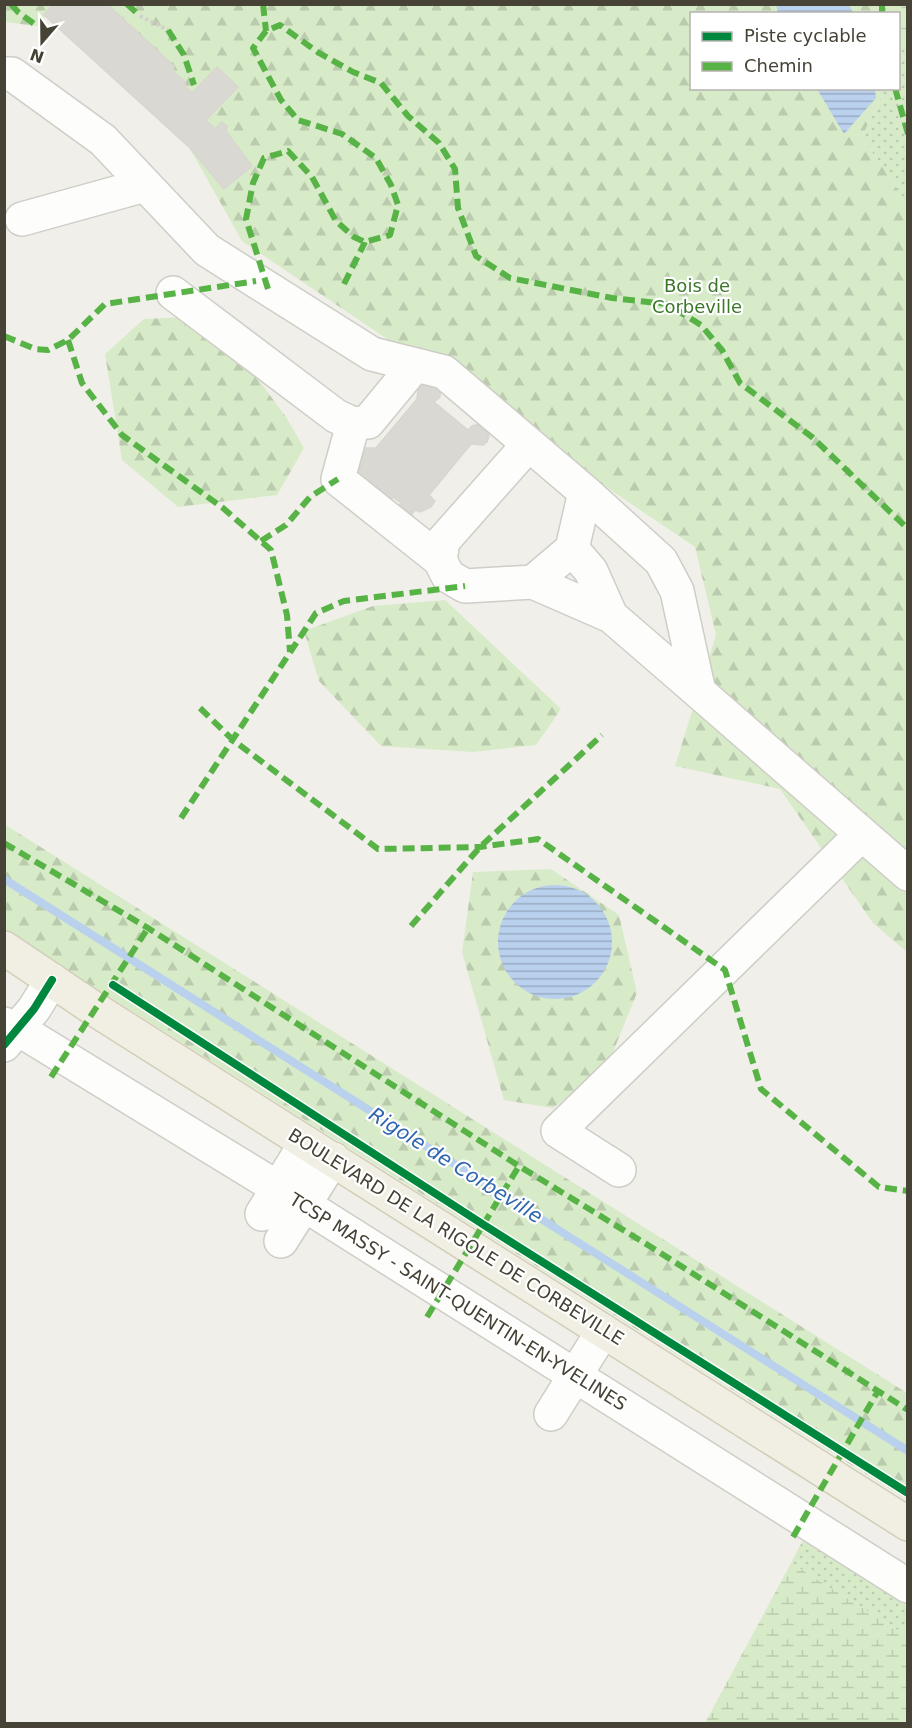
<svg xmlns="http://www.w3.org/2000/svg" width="912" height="1728" viewBox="0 0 912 1728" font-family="'DejaVu Sans',sans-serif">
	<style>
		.grass { fill: url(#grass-dots) }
		.forest { fill: url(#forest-firs) }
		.wetland { fill: url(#wetland-marsh) }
		.water { fill: url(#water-rules) }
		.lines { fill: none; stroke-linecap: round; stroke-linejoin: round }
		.stream { stroke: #bad1ee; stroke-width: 8 }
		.building { fill: #d9d8d2; stroke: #d8d6cf; stroke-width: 1.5 }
		.minor-casing { stroke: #cecdc7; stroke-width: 36 }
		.major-casing { stroke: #d2ceb7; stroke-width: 36 }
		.path { stroke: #d1cfca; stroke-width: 4; stroke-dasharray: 3 3; stroke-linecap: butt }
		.minor { stroke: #fdfdfc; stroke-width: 33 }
		.major { stroke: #f1efe3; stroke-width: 33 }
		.quiet { stroke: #57b346; stroke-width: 6; stroke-dasharray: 12 6; stroke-linecap: butt }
		.cycleway-casing { stroke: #fff; stroke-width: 11 }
		.cycleway { stroke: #00873e; stroke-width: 8 }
		.labels { text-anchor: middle; stroke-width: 4.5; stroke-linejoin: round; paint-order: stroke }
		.park-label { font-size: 18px; fill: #3b7729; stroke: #fff }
		.street-label { font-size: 18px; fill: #464235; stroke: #fff }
		.water-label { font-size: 20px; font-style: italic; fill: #2f66b1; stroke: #fff }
	</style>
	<defs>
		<pattern id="grass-dots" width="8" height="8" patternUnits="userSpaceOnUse" patternTransform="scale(1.5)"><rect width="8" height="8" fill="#d8ebc9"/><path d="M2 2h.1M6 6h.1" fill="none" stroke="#bbcbad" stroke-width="1.8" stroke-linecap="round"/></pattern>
		<pattern id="forest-firs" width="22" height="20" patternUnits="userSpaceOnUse" patternTransform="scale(1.5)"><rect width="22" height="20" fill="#d8ebc9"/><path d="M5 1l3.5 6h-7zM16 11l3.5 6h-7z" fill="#bbcbad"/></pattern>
		<pattern id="wetland-marsh" width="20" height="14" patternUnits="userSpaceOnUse" patternTransform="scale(1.5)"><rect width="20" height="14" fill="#d8ebc9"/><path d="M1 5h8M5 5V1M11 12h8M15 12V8" fill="none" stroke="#bbcbad"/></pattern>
		<pattern id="water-rules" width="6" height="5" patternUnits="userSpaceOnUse" patternTransform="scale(1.5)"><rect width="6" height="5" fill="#bad1ee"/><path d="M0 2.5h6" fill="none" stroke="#99abc2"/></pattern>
	</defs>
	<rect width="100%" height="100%" fill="#f0efe9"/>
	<path class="grass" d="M875,5H907V208L882,165L861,138L880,100V89L898,88V14L875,13Z
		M803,1540L907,1605V1636L791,1563Z"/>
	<path class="forest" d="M5,5H55L37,26L5,22Z
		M109,5H875V13L692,14V88L880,89V100L861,138L882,165L908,208L907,952L873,923L780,789L675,766L716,635L695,547L242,241Z
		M189,317L220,328L286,417L304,448L277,495L178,507L122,460L105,354L144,319Z
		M445,600L561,709L536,745L473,752L381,746L319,681L304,631L373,606Z
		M4,824L907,1393V1500L5,931Z
		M551,869L619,915L637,993L606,1069L553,1108L504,1100L462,952L473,872Z"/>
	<path class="wetland" d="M886,5H907V45L899,49L898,14L887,13Z
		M791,1563L907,1636V1723H705Z"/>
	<path class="water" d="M776,5H849L853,13H778Z
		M817,89H875L876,98L844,134Z
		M498 942a57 57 0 1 1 114 0a57 57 0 1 1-114 0Z"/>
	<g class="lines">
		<path class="stream" d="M4,879L908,1451"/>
	</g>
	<path class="building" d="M53,4H107L174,66L173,71L185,82V86L192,93L217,67L238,87L206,120L215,129L222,122L227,126L226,131L252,166L224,189L190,148L44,15Z
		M425,382L441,387L440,397L434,402L468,430L472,426L479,424L485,426L489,436L487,442L483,445L471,444L429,495L435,501L431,507L420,512L415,510L407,521L395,510L401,503L393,497L384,507L351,477L362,463L363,452L366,448H376L417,399L418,390Z"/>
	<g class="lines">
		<g class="minor-casing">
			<path id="minor" d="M4,74H12L103,140L207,250L372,354L444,372L585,492L661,561L677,591L699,692L908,874
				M22,219L145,185
				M173,293L336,416L353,424L368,422L415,365
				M353,424L338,479L440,560
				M528,445L443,541L440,560L448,576L465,586L533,582L572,549L585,492
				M572,549L591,571L611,616
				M533,582L611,616L699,692
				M4,1024L18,1029L278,1188L908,1586
				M4,1045L34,1009L52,980
				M619,1170L558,1131L862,834
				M262,1214L306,1143
				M281,1241L333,1159
				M551,1414L603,1331"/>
		</g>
		<g class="major-casing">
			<path id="major" d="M4,948L96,1010L908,1524"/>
		</g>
		<path class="path" d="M140,16L168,30"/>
		<use href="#minor" class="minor"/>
		<use href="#major" class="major"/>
		<path class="quiet" d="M11,4L18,12L37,26
			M127,4L140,16
			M263,4L266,31
			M882,4V14
			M168,30L184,55L194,85
			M895,88L908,134
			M344,284L365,242
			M268,289L246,219L253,183L264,158L288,151L312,177L336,221L354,237L365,242L390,235L398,205L391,185L376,158L342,134L298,120L281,100L253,48L266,31L280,25L319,53L353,72L381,83L408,116L439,143L455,169L458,208L476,256L510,278L612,298L667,304L701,325L722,350L740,383L812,437L908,529
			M4,336L35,349L48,350L68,340L105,304L256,281
			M68,340L82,383L122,435L223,508L271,550L287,615L290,652
			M261,541L286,525L310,497L338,479
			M200,708L233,740L378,849L480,847L538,839L725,970L761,1089L879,1187L908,1191
			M181,818L316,613L344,601L465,586
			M4,843L148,928L519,1166L651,1247L908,1410
			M411,926L480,847L602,735
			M51,1077L148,928
			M427,1317L519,1166
			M793,1537L878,1391"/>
		<g class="cycleway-casing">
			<path id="cycleway" d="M113,985L484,1225L908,1493
				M4,1045L34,1009L52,980"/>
		</g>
		<use href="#cycleway" class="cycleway"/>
	</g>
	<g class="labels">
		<g class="park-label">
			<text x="697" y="292">Bois de<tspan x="697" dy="21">Corbeville</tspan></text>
		</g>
		<g class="street-label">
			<text transform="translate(456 1237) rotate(32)" y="6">BOULEVARD DE LA RIGOLE DE CORBEVILLE</text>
			<text transform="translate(458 1302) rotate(32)" y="6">TCSP MASSY - SAINT-QUENTIN-EN-YVELINES</text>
		</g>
		<g class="water-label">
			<text transform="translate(456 1165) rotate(32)" y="7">Rigole de Corbeville</text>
		</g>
	</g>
	<rect width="912" height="1728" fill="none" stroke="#464235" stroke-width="12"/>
	<rect x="690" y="12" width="210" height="78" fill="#ffffff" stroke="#b5b3ae" stroke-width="1.5"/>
	<rect x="702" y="32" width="30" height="9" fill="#00873e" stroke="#b5b3ae" stroke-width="1.5"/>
	<text x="744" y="42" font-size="18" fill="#464235">Piste cyclable</text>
	<rect x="702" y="62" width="30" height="9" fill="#57b346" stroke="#b5b3ae" stroke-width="1.5"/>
	<text x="744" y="72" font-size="18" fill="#464235">Chemin</text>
	<g transform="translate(42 42) rotate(200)" stroke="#ffffff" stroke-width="4.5" paint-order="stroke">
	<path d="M0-4.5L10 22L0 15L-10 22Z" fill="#464235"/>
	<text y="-9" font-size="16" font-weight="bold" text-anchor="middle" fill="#464235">N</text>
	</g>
</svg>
